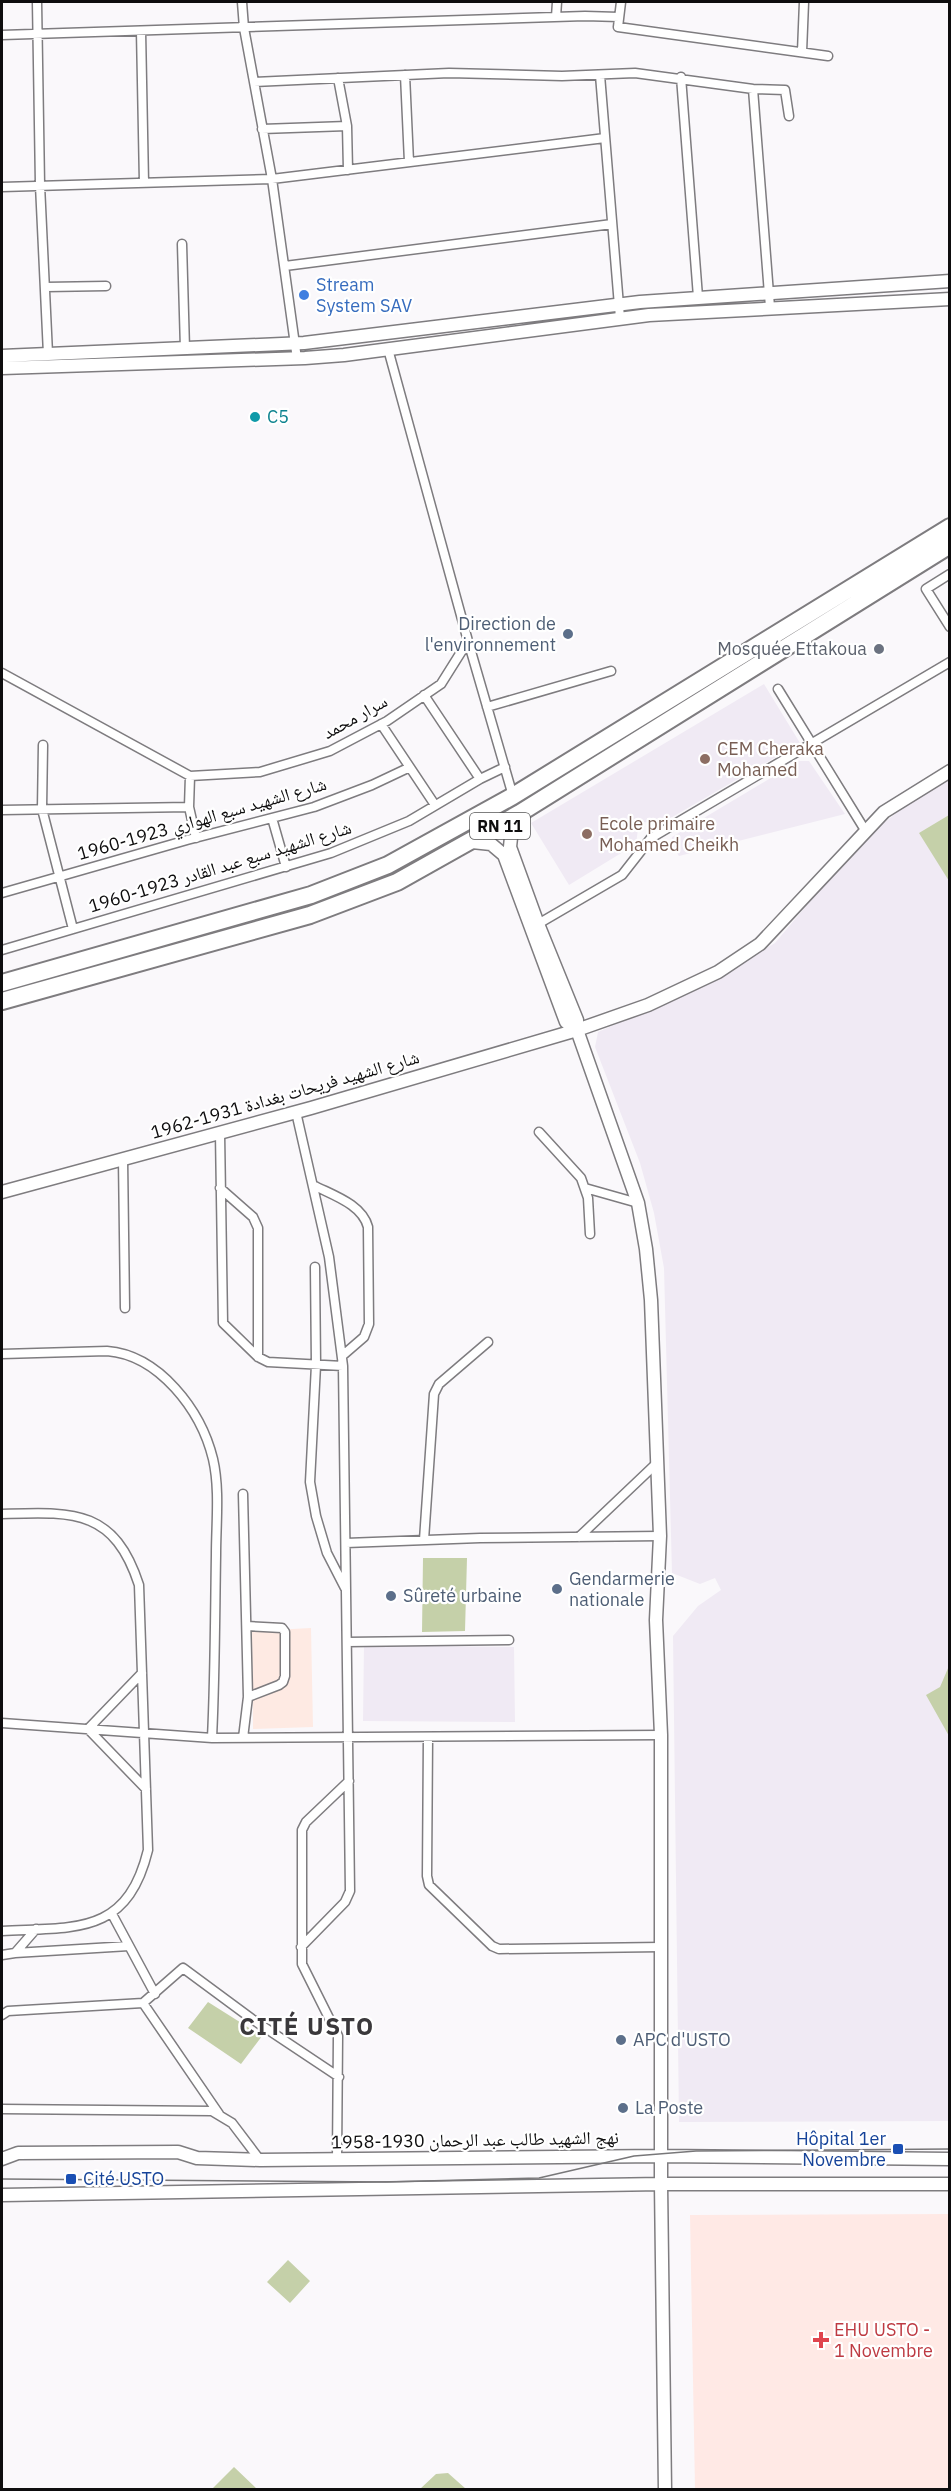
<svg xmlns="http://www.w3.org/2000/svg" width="951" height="2491" viewBox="0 0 951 2491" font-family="'IBM Plex Sans','Noto Naskh Arabic',sans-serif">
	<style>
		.commercial { fill: #feeae3 }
		.built { fill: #f0eaf4 }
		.medical { fill: #ffe9e5 }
		.green { fill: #c5d0a9 }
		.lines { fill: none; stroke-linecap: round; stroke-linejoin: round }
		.street-casing { stroke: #7e7c7f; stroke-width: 11 }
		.secondary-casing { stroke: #7e7c7f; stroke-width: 15 }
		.highway-casing { stroke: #7e7c7f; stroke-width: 20 }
		.street { stroke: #fff; stroke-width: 8 }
		.secondary { stroke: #fff; stroke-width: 12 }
		.highway { stroke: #fff; stroke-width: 16 }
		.tram { stroke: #787779; stroke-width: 1.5 }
		.shop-dot { fill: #3f7fe0; stroke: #fff; stroke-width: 2 }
		.culture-dot { fill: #0f9aa8; stroke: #fff; stroke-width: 2 }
		.service-dot { fill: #5c6f8a; stroke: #fff; stroke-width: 2 }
		.worship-dot { fill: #6b7280; stroke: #fff; stroke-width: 2 }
		.education-dot { fill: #8d6e63; stroke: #fff; stroke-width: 2 }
		.transit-dot { fill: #1a4fb4; stroke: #fff; stroke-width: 2 }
		.health-dot { fill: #e0444e; stroke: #fff; stroke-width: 2 }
		.labels { text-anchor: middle; stroke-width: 4.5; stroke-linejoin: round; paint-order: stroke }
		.shield { fill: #fff; stroke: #565656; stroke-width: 1.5 }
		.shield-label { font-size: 16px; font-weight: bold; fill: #0e0d0e }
		.shop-label { font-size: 18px; fill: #366cbe; stroke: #fff; text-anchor: start }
		.culture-label { font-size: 18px; fill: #0d838f; stroke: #fff; text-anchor: start }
		.service-label { font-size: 18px; fill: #4e5e75; stroke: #fff; text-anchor: start }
		.worship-label { font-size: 18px; fill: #5b616d; stroke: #fff; text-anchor: end }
		.street-label { font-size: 18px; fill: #0e0d0e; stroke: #fff }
		.education-label { font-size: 18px; fill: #785e54; stroke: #fff; text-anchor: start }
		.transit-label { font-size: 18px; fill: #164399; stroke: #fff; text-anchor: end }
		.health-label { font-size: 18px; fill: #be3a42; stroke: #fff; text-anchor: start }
		.district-label { font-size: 24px; font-weight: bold; letter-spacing: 1.5px; fill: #3a383b; stroke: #fff }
	</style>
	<rect width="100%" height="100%" fill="#faf8fb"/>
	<path class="commercial" d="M311,1628L313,1727L253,1729L252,1631Z"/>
	<path class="built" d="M764,684L800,743L662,823L639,822L636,844L569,885L531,823Z
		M799,761H809L845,814L679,856L671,844L672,837Z
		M949,779V2121L679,2122L673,1636L698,1606L721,1590L715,1578L700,1584L672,1573L664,1268L654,1213L640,1163L595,1047L598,1032L664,1003L714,979L775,943L861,841L909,803Z
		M364,1645L514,1647L515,1722L363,1721Z"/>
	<path class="medical" d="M949,2214V2489H695L690,2215Z"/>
	<path class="green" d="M949,815V881L919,833Z
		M423,1558H467L465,1631L422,1632Z
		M949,1666V1736L926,1695L940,1687Z
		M208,2002L262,2036L241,2064L188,2028Z
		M288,2260L310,2281L290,2303L267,2282Z
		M234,2467L257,2489H212Z
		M448,2473L466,2489H420L436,2474Z"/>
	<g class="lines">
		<g class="street-casing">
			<path id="street" d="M37,2L40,185L48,354
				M242,2L244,28L272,179L297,359
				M621,2L618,27L828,56
				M556,17L557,2
				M141,31L144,183
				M2,35L585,16L619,17
				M802,52L804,2
				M405,75L409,162
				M600,75L620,318
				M681,77L698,297
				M338,78L347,126L348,170
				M254,82L449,73L562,76L635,73L753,89L785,90L789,116
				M753,89L770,307
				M262,129L347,126
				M2,187L272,179L605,138
				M182,244L185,349
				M285,266L612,224
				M46,287L106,286
				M388,349L468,641
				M950,574L926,589L950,627
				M2,673L190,776L260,772L330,751L387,721L441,684L468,641L513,796
				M778,689L865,830
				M424,695L480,779
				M487,707L611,671
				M381,724L435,805
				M43,745L42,809L73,929
				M190,776L189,807L196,838
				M2,810L189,807
				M272,818L286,867
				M2,893L187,840L314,807L372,785L408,768
				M538,924L622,875L651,838L950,662
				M2,950L331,853L409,821L480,779L505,767
				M296,1112L329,1257L343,1366L350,1891L345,1902L301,1947
				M539,1132L581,1178L588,1198L590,1234
				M220,1133L223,1323L258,1357L268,1362L343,1366
				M123,1159L125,1308
				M313,1185C332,1195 362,1204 368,1227L369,1324L364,1337L342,1356
				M220,1188L253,1217L258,1228V1357
				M585,1188L638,1203
				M315,1267L316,1365L310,1482L316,1516L327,1553L345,1588
				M2,1354L107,1351C159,1355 201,1410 213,1459C220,1489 216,1524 216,1555C215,1616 215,1677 212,1738
				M2,1514C72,1512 114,1508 139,1585L148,1850C127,1936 75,1927 2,1931
				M579,1537L658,1462
				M424,1540L434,1394L439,1384L488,1342
				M346,1543L480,1538L660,1536
				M247,1626L282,1628L285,1632V1676L283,1682L279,1685L248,1697
				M347,1642L509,1640
				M142,1673L88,1729L146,1789
				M2,1723L212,1738L661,1735
				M428,1737L427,1876L429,1885L492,1946L499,1949L662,1947
				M243,1738L248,1697L243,1494
				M112,1914L155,1994
				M15,1953L129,1946
				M2,1955L15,1953L36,1929
				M143,2003L183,1968L252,2019L339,2077
				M2,2015L8,2011L143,2003L219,2114
				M2,2109L212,2111L232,2123L260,2160
				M337,2159L338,2036L302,1964V1830L306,1822L349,1781"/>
		</g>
		<g class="secondary-casing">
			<path id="secondary" d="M2,356L304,343L640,302L950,281
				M2,368L305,358L344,355L649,315L950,299
				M520,814L512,828L510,847L538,924L577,1020V1030L638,1203L646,1249L651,1300L660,1536L656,1620L661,1735V2184L665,2490
				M472,842L491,844L504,855L566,1022L577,1030
				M2,1192L311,1108L577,1030L648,1005L718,972L760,944L884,812L950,771
				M2,2159L18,2153L178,2152L197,2158L260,2160L661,2156L950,2159
				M2,2195L661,2184H950"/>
		</g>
		<g class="highway-casing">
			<path id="highway" d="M2,983L311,895L388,865L513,796L950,527
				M2,1001L310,915L397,882L520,813L950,545"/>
		</g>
		<use href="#street" class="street"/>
		<use href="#secondary" class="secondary"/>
		<use href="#highway" class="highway"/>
		<path class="tram" d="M2,2179L387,2182L539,2178L634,2156L696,2151L950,2149"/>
	</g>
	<circle class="shop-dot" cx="304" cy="295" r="6"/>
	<circle class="culture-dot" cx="255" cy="417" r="6"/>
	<g class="service-dot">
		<circle cx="568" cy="634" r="6"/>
		<circle cx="557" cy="1589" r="6"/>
		<circle cx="391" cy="1596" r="6"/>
		<circle cx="621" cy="2040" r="6"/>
		<circle cx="623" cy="2108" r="6"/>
	</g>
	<circle class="worship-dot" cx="879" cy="649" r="6"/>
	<g class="education-dot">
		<circle cx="705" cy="759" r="6"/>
		<circle cx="587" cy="834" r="6"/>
	</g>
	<g class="transit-dot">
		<rect x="892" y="2143" width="12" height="12" rx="3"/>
		<rect x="65" y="2173" width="12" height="12" rx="3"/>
	</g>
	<path class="health-dot" d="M818 2331h6v6h6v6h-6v6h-6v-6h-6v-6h6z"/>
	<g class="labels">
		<rect class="shield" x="470" y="813" width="60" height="26" rx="4.5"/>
		<g class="shield-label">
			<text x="500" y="832">RN 11</text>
		</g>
		<g class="shop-label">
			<text x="316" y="291">Stream<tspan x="316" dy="21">System SAV</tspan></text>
		</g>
		<g class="culture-label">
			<text x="267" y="423">C5</text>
		</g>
		<g class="service-label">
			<text x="556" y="630" text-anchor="end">Direction de<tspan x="556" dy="21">l'environnement</tspan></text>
			<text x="569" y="1585">Gendarmerie<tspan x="569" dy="21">nationale</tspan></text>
			<text x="403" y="1602">Sûreté urbaine</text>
			<text x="633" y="2046">APC d'USTO</text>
			<text x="635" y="2114">La Poste</text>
		</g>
		<g class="worship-label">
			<text x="867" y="655">Mosquée Ettakoua</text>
		</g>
		<g class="street-label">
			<text transform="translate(355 717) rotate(-29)" y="6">سرار محمد</text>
			<text transform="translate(202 819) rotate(-16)" y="6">شارع الشهيد سبع الهواري 1923-1960</text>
			<text transform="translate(220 867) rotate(-17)" y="6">شارع الشهيد سبع عبد القادر 1923-1960</text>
			<text transform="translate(285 1095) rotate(-16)" y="6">شارع الشهيد فريحات بغدادة 1931-1962</text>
			<text transform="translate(475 2140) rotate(-1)" y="6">نهج الشهيد طالب عبد الرحمان 1930-1958</text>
		</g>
		<g class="education-label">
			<text x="717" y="755">CEM Cheraka<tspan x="717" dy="21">Mohamed</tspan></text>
			<text x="599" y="830">Ecole primaire<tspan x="599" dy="21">Mohamed Cheikh</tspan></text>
		</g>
		<g class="transit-label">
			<text x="886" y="2145">Hôpital 1er<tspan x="886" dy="21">Novembre</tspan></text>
			<text x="83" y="2185" text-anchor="start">Cité USTO</text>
		</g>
		<g class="health-label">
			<text x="834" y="2336">EHU USTO -<tspan x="834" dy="21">1 Novembre</tspan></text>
		</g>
		<g class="district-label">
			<text x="307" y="2035">CITÉ USTO</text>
		</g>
	</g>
	<rect width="951" height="2491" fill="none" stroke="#0e0d0e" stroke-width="6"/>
</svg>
